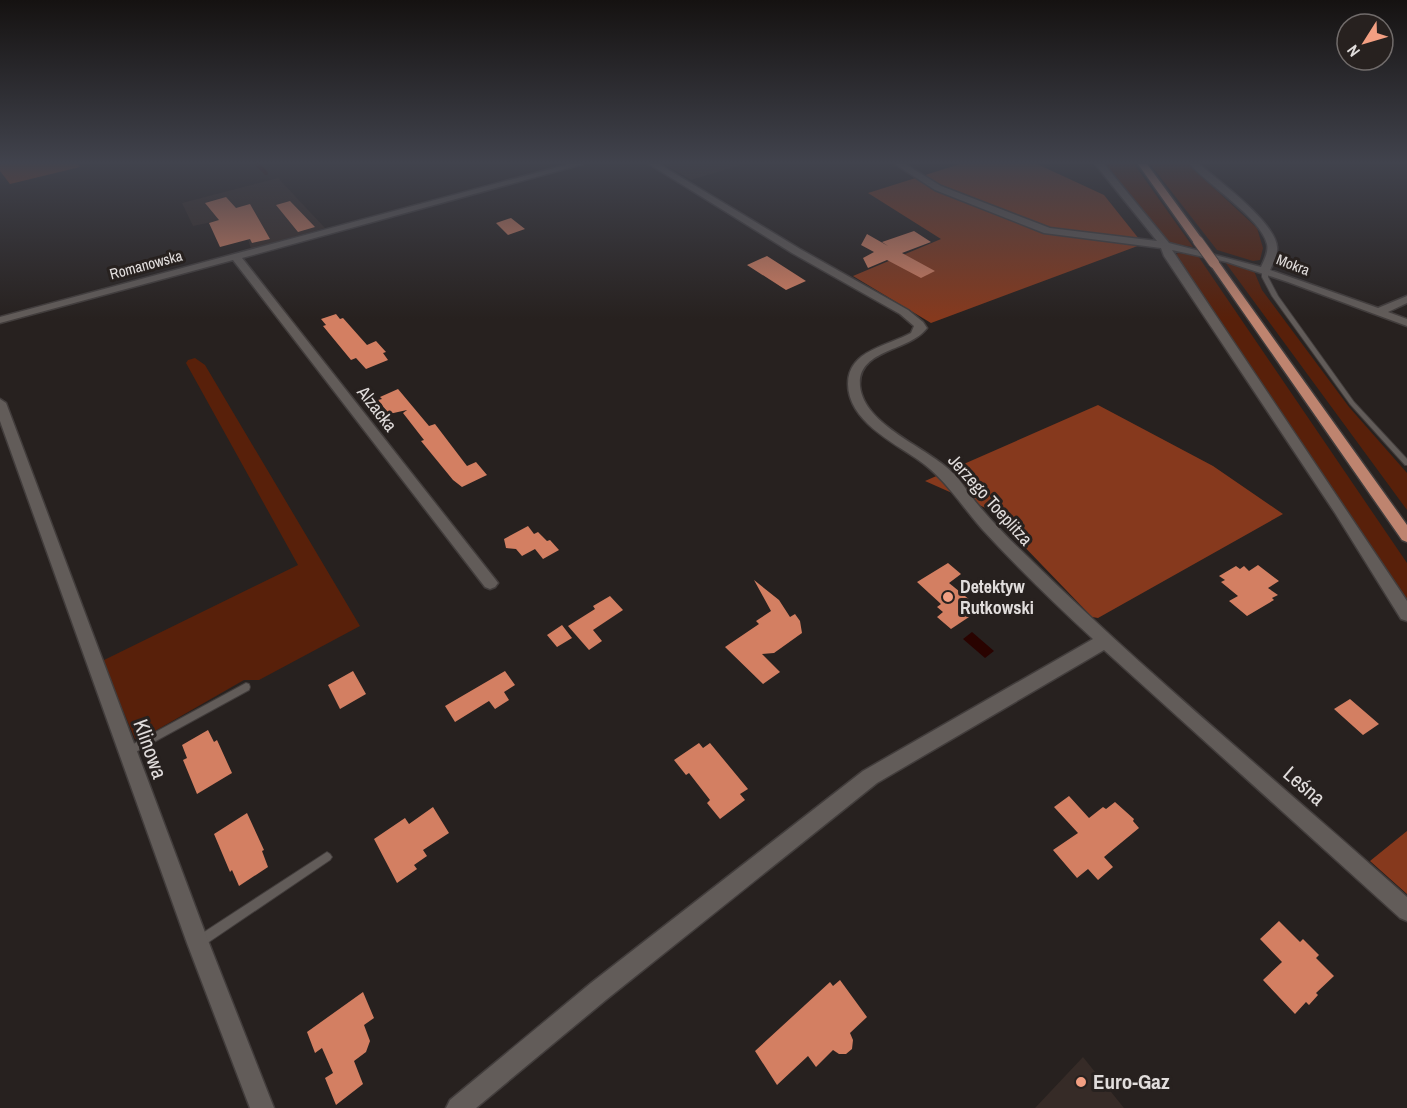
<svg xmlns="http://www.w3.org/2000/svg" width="1407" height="1108" viewBox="0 0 1407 1108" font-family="'Archivo Narrow',sans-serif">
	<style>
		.built { fill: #362b27 }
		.green { fill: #58200a }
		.forest { fill: #86391d }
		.water { fill: #290300 }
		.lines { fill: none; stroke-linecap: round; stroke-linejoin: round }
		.stream { stroke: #290300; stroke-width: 4 }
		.building { fill: #d37f62 }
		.service-casing { stroke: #423d3c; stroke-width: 2 }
		.minor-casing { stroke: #423d3c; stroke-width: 3 }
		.primary-casing { stroke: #423d3c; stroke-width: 3 }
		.service { fill: #625c59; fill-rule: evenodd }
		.minor { fill: #625c59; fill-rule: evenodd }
		.primary { fill: #be846f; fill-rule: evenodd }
		.primary-bridge-casing { stroke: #423d3c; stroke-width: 12; stroke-linecap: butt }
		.primary-bridge { stroke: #be846f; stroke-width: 10 }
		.poi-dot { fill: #f39f82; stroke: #27211f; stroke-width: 2 }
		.labels { text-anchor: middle; stroke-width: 6; stroke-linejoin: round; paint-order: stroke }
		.far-street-label { font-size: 15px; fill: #e1dddc; stroke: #27211f }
		.street-label { font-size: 18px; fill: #e1dddc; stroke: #27211f }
		.poi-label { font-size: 18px; font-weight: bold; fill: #e1dddc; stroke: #27211f; text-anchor: start }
		.near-street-label { font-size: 21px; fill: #e1dddc; stroke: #27211f }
		.near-poi-label { font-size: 21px; font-weight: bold; fill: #e1dddc; stroke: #27211f; text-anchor: start }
	</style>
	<rect width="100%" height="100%" fill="#27211f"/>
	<path class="built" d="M664,164H744L691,180Z
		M278,178L325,228L251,249L241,216L193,226L182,203Z
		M1083,1057L1124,1108H1035Z"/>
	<path class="green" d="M1104,164H1134L1193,247L1169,243Z
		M1150,164H1188L1257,228L1263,248L1260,260L1253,261L1217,250Z
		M1178,253L1198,256L1407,563V600L1176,255Z
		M1225,262L1254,271L1262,290L1349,407L1407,473V510Z
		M195,358L205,365L360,626L259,680H244L148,735L135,739L102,661L298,565L186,363L188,360Z"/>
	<path class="forest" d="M0,164H78L80,167L10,184L0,171Z
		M960,164H1037L1104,195L1143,244L931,323L853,276L941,239L868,193Z
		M1098,405L1213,466L1283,514L1098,618L1092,617L988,509L925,481Z
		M1407,831V894L1370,861Z"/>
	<path class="water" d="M972,632L994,651L985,658L963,639Z"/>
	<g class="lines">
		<path class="stream" d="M257,164L266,173"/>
	</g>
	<path class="building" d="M226,197L236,208L250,204L270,239L252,243L250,239L220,247L209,223L219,220L205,203Z
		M290,201L315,227L298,232L276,205Z
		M511,218L525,229L508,235L496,223Z
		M914,231L931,242L902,253L935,271L921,278L887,260L868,268L863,258L874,252L861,245L867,234L888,246L882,242Z
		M767,256L806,281L786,290L747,265Z
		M336,314L340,319L343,318L367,345L376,341L386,352L383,353L388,360L366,369L356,358L351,360L323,326L326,325L321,319Z
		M398,389L429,426L435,424L467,466L476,462L487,475L462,487L453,480L421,441L424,440L403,413L407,410L389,414L378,400L382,399L380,397Z
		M528,526L534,534L538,532L547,541L550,540L559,550L543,559L535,549L522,556L516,549L506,548L504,539Z
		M948,563L961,574L949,583L981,609L951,629L937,617L943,612L937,607L941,604L917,582Z
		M1258,565L1279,581L1268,588L1278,595L1272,598L1274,600L1247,616L1229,601L1238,596L1221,582L1225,580L1219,576L1236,566L1240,569L1244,566L1249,571Z
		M754,580L779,600L790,617L795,614L800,621L802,633L774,653L762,654L780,672L763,684L725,647L759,624L756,621L771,611Z
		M610,596L623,610L593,630L602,641L589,650L568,626L595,609L593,606Z
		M562,625L572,638L557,647L547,635Z
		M353,671L366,694L340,709L328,685Z
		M505,671L515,685L504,692L509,700L495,709L489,701L455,722L445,706Z
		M1350,699L1379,724L1363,735L1334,709Z
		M208,730L214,742L217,740L232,773L197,794L183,760L187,758L182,745Z
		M699,743L703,748L710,743L748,789L740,794L745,800L720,819L707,803L710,800L689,773L686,775L674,760Z
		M1069,796L1089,818L1103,807L1106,809L1115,802L1134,819L1133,821L1139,828L1104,857L1113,867L1098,880L1088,869L1077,878L1053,850L1078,833L1054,807Z
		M433,807L449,833L423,850L427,856L414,865L417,869L397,883L374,839L405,818L409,824Z
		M247,813L264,850L262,851L268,867L239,886L232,870L230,872L214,834Z
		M1279,921L1300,942L1303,939L1319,955L1316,958L1334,976L1316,993L1318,995L1309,1005L1306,1002L1295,1014L1263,980L1282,962L1260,939Z
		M840,980L867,1017L850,1033L853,1040L852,1049L846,1054H839L833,1050L816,1067L808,1056L777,1085L755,1051L830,982L833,986Z
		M363,992L374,1018L364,1025L370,1041L366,1052L354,1061L363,1084L336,1105L325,1078L333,1073L322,1048L315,1053L307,1032Z"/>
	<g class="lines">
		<g class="service-casing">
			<path id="service" d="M1265,268L1268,270V277L1278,296L1354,402L1407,459V465H1405L1350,404L1272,296L1262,277V270Z
				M246,683L249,684L250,687L249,690L132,754L129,755L126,754L124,751L126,748Z
				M327,852L330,854L332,857L330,860L203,946L199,947L195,946L194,942L195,938Z"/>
		</g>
		<g class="minor-casing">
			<path id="minor" d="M569,164H583L242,258L495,579L498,583L495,587L490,589L485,587L233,260L0,323V317Z
				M649,164H659L800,249L908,310L923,322L927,328C909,352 857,349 860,386C864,426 928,447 954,474C963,483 970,496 979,506C994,524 1012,542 1029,558C1150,677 1281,784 1407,897V921L1400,918L1104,650L877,783L607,999L476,1108H446L450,1100L591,983L863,771L1093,639C1055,604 1017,567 982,529C960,504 945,478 917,459C892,442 848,420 848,384C848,350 888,346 911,333L914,326L900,314L792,253Z
				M895,164H905L941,186L1050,228L1157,241L1095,164H1104L1169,243L1261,267C1264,260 1269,252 1267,244C1261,218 1208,185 1190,164H1199C1218,180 1276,223 1277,247C1278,255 1273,263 1270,270L1378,308L1407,296V303L1388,312L1407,319V326L1288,282L1227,262L1172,250L1407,601V621L1401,619L1335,513L1164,256L1161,248L1044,233L935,190Z
				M0,399L6,403L209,943L274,1108H250L187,943L0,421Z"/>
		</g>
		<g class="primary-casing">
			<path id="primary" d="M1138,164H1147L1202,239V243H1194Z
				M1214,260L1218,261L1407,525V542L1402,540L1209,263Z"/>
		</g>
		<use href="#service" class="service"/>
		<use href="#minor" class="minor"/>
		<use href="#primary" class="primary"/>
		<g class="primary-bridge-casing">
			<path id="primary-bridge" d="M1198,241L1214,263"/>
		</g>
		<use href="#primary-bridge" class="primary-bridge"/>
	</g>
	<linearGradient id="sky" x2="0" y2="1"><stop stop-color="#151211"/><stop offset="0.51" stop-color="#41434d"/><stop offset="1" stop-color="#41434d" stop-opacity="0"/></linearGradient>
	<rect width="1407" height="319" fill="url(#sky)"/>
	<g class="poi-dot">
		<circle cx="948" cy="597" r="6"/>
		<circle cx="1081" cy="1082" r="6"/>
	</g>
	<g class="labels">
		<g class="far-street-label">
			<text transform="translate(146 265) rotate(-15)" y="5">Romanowska</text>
			<text transform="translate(1293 265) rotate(21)" y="5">Mokra</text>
		</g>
		<g class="street-label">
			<text transform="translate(377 409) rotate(52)" y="6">Alzacka</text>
			<text transform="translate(990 500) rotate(48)" y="6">Jerzego Toeplitza</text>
		</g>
		<g class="poi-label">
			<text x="960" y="593">Detektyw<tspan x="960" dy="21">Rutkowski</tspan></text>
		</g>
		<g class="near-street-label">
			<text transform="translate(150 749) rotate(70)" y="7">Klinowa</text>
			<text transform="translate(1304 786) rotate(41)" y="7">Leśna</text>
		</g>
		<g class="near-poi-label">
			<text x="1093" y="1089">Euro-Gaz</text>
		</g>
	</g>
	<g transform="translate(1365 42) rotate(233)"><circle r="28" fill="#27211f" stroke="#716c6b" stroke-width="1.5"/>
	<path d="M0-4.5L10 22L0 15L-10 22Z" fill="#f39f82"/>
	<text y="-9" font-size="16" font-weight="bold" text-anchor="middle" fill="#e1dddc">N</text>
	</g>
</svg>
